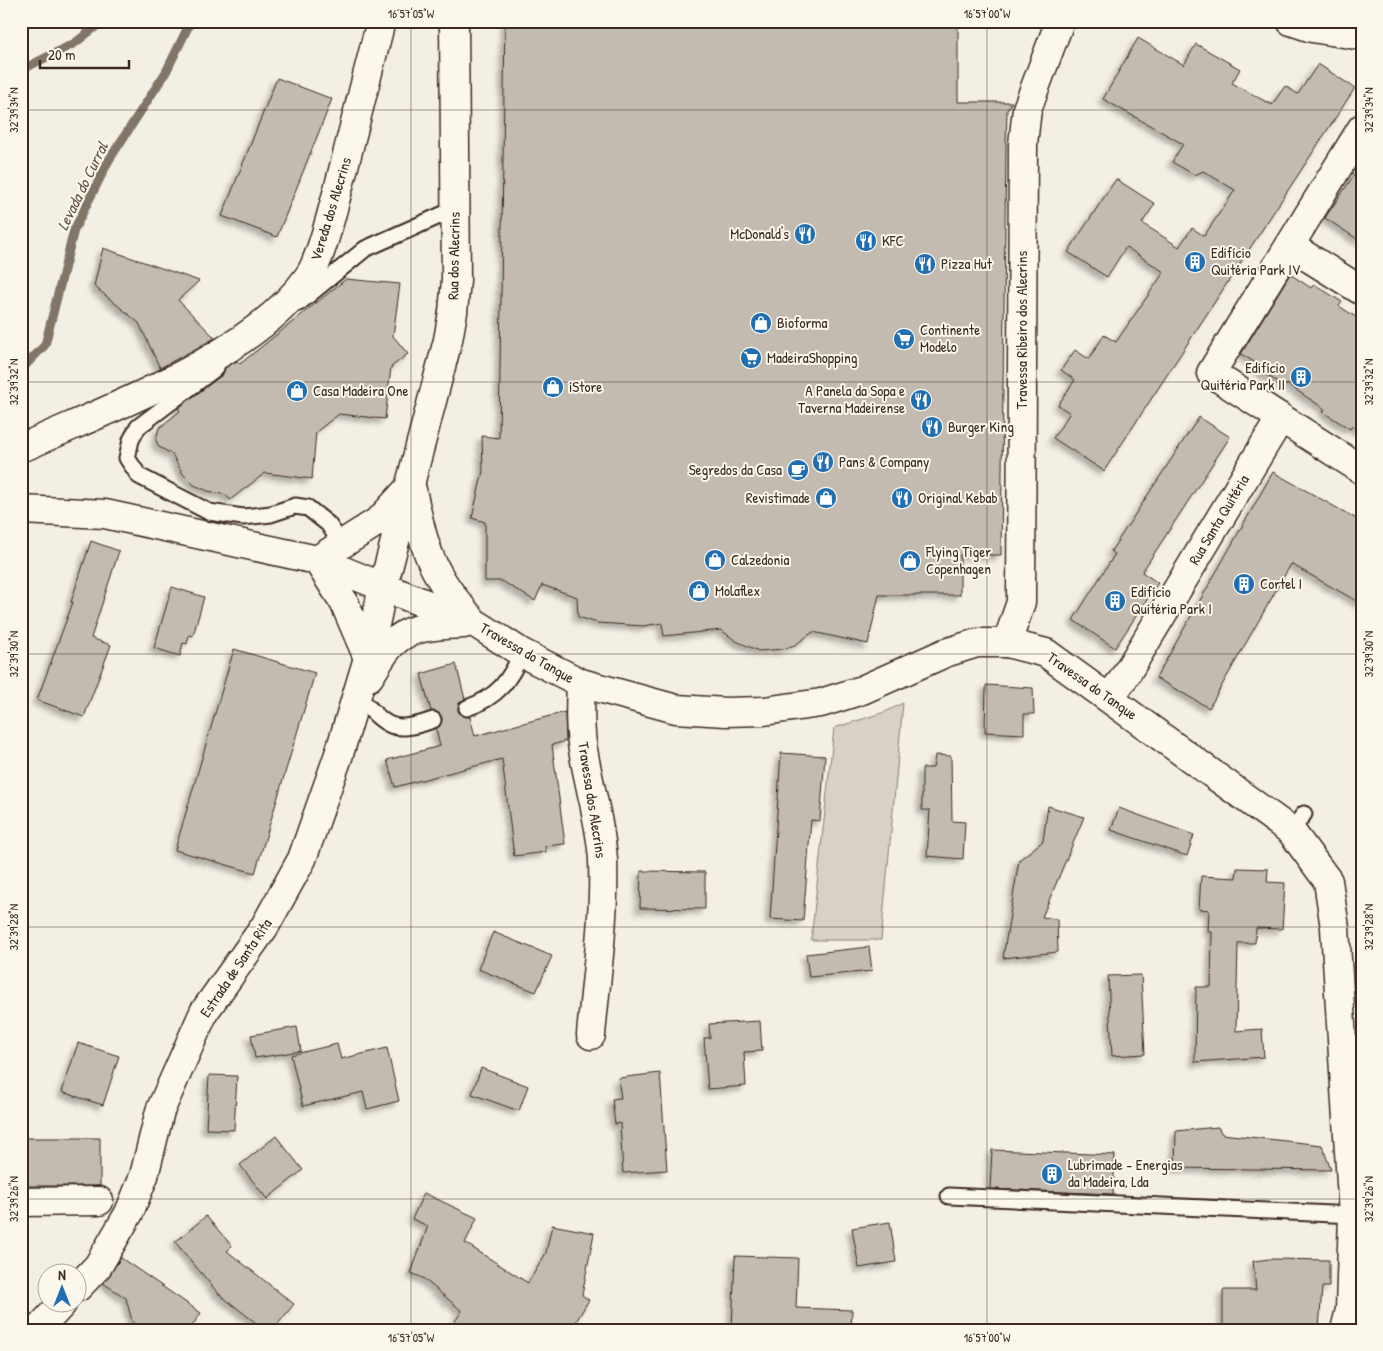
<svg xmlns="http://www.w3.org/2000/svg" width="1383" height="1351" viewBox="0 0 1383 1351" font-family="'Patrick Hand',sans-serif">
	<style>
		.green { fill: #d8d1c6; stroke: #8a7e72 }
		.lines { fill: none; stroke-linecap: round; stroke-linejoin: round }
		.stream { stroke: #817468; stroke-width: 9 }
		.building { fill: #c3bbb0; stroke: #3b2a1e; filter: url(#shadow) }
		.service-casing { stroke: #3b2a1e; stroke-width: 19 }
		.minor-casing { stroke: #3b2a1e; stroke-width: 31 }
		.tertiary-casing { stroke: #3b2a1e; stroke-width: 31 }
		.service { stroke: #fbf7ec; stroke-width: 15 }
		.minor { stroke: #fbf7ec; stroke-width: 28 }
		.tertiary { stroke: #fbf7ec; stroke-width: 28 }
		.ticks { fill: none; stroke: #3b2a1e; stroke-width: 1; stroke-opacity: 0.45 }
		.labels { text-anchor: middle; stroke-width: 4; stroke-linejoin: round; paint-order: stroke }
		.street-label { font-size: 15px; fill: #3b2a1e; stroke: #fbf7ec }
		.poi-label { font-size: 15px; fill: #3b2a1e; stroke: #fbf7ec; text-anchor: start }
		.water-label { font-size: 16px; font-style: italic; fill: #645549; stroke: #fbf7ec }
		.neatline { fill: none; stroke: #3b2a1e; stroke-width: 2 }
		.ticks-label { font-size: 12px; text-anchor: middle; fill: #3b2a1e }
	</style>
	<defs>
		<filter id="shadow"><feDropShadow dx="-4.5" dy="4.5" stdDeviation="2.5" flood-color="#0004"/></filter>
	</defs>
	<rect width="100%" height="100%" fill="#f3efe4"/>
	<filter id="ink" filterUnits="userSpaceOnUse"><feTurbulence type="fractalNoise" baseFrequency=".02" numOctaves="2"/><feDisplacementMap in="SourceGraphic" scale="10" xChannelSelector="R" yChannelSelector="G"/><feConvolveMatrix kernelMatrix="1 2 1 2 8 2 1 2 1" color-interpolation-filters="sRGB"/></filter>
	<g filter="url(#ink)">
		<path class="green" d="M903,703L881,940H811L834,728L885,712Z"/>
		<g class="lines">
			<path class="stream" d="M21,70L75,43L103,21
				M21,370L45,345L74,230L109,160L166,72L191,21"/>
		</g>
		<path class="building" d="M505,21H958V102H1012L1007,110L1006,145L1001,555H960V595H879L868,644L813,632L795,645L783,649L759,651L736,641L721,630L664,636L662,623L643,626L598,623L578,617L577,597L542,585L535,601L502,581H485V522L472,518L483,471L482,436L499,438Z
			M1138,38L1184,65L1196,44L1240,69L1232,83L1272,105L1285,86L1298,94L1318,64L1355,88L1104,471L1053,438L1070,413L1058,405L1075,380L1061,370L1075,350L1089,359L1104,335L1116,342L1164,272L1126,247L1107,277L1068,252L1116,179L1155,204L1142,223L1179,247L1192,228L1204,236L1235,190L1203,171L1195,175L1172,162L1183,144L1103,99Z
			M277,78L332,99L277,237L222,216Z
			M1362,163V242L1325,218Z
			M103,248L199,281L178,300L215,338L160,368L139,323L94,286Z
			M1290,274L1311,288L1314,284L1342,302L1339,306L1362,321V432L1352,426L1350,429L1323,412L1325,409L1287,384L1285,386L1258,370L1261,366L1241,354Z
			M346,279L400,284L393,336L408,354L391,367L385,419L339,414L316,432L312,479L265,473L230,500L226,495L208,491L194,485L183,474L172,454L159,447L156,440L159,428L180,411L178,408L222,375L225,368L237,361L240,364Z
			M1199,417L1230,437L1142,572L1158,583L1115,648L1073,620L1115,554L1111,551Z
			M1273,472L1362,522V604L1291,564L1209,708L1156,678Z
			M91,541L119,551L91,638L111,645L84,717L37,700L73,602H71Z
			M172,587L204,597L193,636L189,635L187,644L183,643L180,656L154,648Z
			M234,649L315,673L255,873L175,850Z
			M456,664L465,699L459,703L458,711L462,716L470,717L475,736L565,712L566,741L552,745L565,844L545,846L546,852L514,856L502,759L395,787L387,760L440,746L436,729L440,726L442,718L439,713L431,711L421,674Z
			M986,685L1033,688L1034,714H1024V734L985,732Z
			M781,753L825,756L820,821L811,820L803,921L770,919Z
			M935,755L951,756L952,821L965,822L963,859L927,856L930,810H922V768H933Z
			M1048,806L1084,817L1042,917L1057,919L1058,952L1003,958L1019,860L1043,841Z
			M1119,808L1194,835L1187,856L1111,830Z
			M1237,868L1268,869L1267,882L1285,883L1282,929L1256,928L1255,943H1238L1236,1031L1262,1029L1264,1057L1195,1062L1196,987H1211L1212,932H1208L1209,910L1199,909L1201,876L1236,878Z
			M641,871L705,872V909L640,908Z
			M493,932L552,956L536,992L478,969Z
			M869,947L872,971L809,977L806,954Z
			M1141,975L1145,1054L1112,1056L1108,976Z
			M760,1021L762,1051L744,1052L746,1086L708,1089L704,1038H710L709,1024Z
			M297,1027L301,1051L255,1058L251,1035Z
			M78,1043L119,1056L103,1105L62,1092Z
			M337,1044L341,1059L387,1048L399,1101L367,1109L363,1092L303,1106L291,1055Z
			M481,1068L528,1086L519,1111L472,1094Z
			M660,1073L667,1170L623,1173L620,1123L615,1124L612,1099L621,1098L618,1078Z
			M209,1075L237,1076L234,1130L206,1129Z
			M1218,1127L1222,1134L1322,1145L1331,1170L1175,1168L1176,1131Z
			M276,1136L303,1170L267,1199L240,1165Z
			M21,1138H100V1186H21Z
			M992,1150L1115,1155L1113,1194L990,1189Z
			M424,1193L477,1218L465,1243L528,1283L546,1253L552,1225L594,1233L582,1295L589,1300L571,1330H449L462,1311L423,1278L411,1273L428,1226L412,1219Z
			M206,1216L232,1246L227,1251L294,1304L273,1330H265L219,1294L175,1242Z
			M890,1222L896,1262L859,1268L852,1228Z
			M735,1256L798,1258L796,1308L852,1310L851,1330H732Z
			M121,1258L201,1313L189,1330H145L132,1321L126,1298L103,1283Z
			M1270,1259L1329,1260V1287H1322L1319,1330H1285V1324L1223,1326V1290H1256L1253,1261Z"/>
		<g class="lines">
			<g class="service-casing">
				<path id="service" d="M299,303L365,249L455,209
					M216,368L138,427L131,440L127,458L139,476L209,512L243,517L271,514L295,506L308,508L328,524L341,543
					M357,695C386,726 391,735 433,720
					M467,708C498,697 509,681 522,653
					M1291,831L1304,814
					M949,1196L1353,1215"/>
			</g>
			<g class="minor-casing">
				<path id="minor" d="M1362,128L1211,373L1362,470
					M1290,246L1362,291
					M26,446C112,407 255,355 309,276C321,259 332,211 338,190C352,134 367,78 381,21
					M21,510L105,514L317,560L383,587
					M317,560L380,520L411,486
					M317,560L344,602L368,658
					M1007,643L1021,602L1023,144L1027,109L1060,21
					M581,683C580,707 579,732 584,755C590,790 601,825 603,860C605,919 596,977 591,1035
					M1109,697L1122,681L1280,419
					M21,1202L99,1201"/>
			</g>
			<g class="tertiary-casing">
				<path id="tertiary" d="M1291,21L1312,28L1362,36
					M412,490C425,551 430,573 472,620
					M383,587L475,623L522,653L581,683L676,709L726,712L764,711L821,703L862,690L945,653L977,643H1007L1046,653L1291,831L1328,881L1335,928L1353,1215L1350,1310L1345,1330
					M369,677C376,667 382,654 391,645C409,625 438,625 464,624
					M78,1287L98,1266L129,1213L144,1176L160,1111L204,1012L265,926L302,859L339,754L368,658L383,587L448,340L453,312L456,280L454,21
					M38,1330L62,1304"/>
			</g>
			<use href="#service" class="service"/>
			<use href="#minor" class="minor"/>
			<use href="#tertiary" class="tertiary"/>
		</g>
	</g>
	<path class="ticks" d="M411,21V1330M987,21V1330M21,110H1362M21,382H1362M21,654H1362M21,927H1362M21,1199H1362"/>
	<defs>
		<g id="restaurant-disc" transform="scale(1.125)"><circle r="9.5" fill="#1f6fb2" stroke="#fbf7ec"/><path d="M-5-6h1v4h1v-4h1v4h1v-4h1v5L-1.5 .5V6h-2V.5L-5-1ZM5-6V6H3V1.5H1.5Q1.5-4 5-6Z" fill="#fff"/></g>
		<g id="building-disc" transform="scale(1.125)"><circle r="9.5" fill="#1f6fb2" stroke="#fbf7ec"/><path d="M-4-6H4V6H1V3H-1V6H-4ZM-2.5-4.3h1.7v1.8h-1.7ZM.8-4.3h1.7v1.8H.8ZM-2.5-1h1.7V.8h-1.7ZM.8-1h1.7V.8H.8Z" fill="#fff"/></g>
		<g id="shop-disc" transform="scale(1.125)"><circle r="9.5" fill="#1f6fb2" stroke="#fbf7ec"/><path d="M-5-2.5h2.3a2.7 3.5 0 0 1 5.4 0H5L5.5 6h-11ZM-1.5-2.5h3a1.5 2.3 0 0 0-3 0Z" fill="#fff"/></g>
		<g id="supermarket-disc" transform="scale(1.125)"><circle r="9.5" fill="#1f6fb2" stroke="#fbf7ec"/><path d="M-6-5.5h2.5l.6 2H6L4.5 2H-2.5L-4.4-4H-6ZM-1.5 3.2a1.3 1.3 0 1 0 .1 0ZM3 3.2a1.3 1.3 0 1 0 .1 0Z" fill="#fff"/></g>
		<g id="cafe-disc" transform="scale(1.125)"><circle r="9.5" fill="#1f6fb2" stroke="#fbf7ec"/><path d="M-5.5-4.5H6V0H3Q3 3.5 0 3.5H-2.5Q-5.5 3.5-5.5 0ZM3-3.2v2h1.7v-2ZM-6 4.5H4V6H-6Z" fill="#fff"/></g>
	</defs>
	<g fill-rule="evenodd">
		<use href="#restaurant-disc" x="805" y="234"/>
		<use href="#restaurant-disc" x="866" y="241"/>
		<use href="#building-disc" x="1195" y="262"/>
		<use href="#restaurant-disc" x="925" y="264"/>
		<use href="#shop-disc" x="761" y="323"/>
		<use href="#supermarket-disc" x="904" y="339"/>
		<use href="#supermarket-disc" x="751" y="358"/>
		<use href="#building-disc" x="1301" y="377"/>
		<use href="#shop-disc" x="553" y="387"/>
		<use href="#shop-disc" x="297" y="391"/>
		<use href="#restaurant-disc" x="921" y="400"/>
		<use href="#restaurant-disc" x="932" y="427"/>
		<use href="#restaurant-disc" x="823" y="462"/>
		<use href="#cafe-disc" x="798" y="470"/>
		<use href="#shop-disc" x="826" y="498"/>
		<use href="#restaurant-disc" x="902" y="498"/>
		<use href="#shop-disc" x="715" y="560"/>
		<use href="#shop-disc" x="910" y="561"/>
		<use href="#building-disc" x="1244" y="584"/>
		<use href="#shop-disc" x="699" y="591"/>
		<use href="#building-disc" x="1115" y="601"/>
		<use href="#building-disc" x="1052" y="1174"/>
	</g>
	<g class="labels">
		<g class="street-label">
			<text transform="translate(331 209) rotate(-73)" y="5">Vereda dos Alecrins</text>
			<text transform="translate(454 256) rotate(-89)" y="5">Rua dos Alecrins</text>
			<text transform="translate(1022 330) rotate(-90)" y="5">Travessa Ribeiro dos Alecrins</text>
			<text transform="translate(1219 520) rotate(-59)" y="5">Rua Santa Quitéria</text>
			<text transform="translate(527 653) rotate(30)" y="5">Travessa do Tanque</text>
			<text transform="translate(1092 686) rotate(35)" y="5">Travessa do Tanque</text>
			<text transform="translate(592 800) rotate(81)" y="5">Travessa dos Alecrins</text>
			<text transform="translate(236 968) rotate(-56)" y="5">Estrada de Santa Rita</text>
		</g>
		<g class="poi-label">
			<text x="789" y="239" text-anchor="end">McDonald's</text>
			<text x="882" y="246">KFC</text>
			<text x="1211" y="258">Edifício<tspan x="1211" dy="17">Quitéria Park IV</tspan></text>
			<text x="941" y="269">Pizza Hut</text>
			<text x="777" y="328">Bioforma</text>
			<text x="920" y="335">Continente<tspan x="920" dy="17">Modelo</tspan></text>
			<text x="767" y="363">MadeiraShopping</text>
			<text x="1285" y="373" text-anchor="end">Edifício<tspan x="1285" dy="17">Quitéria Park II</tspan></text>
			<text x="569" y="392">iStore</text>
			<text x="313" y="396">Casa Madeira One</text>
			<text x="905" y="396" text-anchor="end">A Panela da Sopa e<tspan x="905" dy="17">Taverna Madeirense</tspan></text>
			<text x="948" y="432">Burger King</text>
			<text x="839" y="467">Pans &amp; Company</text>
			<text x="782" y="475" text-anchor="end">Segredos da Casa</text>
			<text x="810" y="503" text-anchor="end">Revistimade</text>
			<text x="918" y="503">Original Kebab</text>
			<text x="926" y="557">Flying Tiger<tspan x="926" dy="17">Copenhagen</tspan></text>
			<text x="731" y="565">Calzedonia</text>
			<text x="1260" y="589">Cortel I</text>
			<text x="715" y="596">Molaflex</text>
			<text x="1131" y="597">Edifício<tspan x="1131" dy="17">Quitéria Park I</tspan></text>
			<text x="1068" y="1170">Lubrimade - Energias<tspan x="1068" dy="17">da Madeira, Lda</tspan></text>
		</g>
		<g class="water-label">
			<text transform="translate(82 186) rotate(-64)" y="6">Levada do Curral</text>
		</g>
	</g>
	<rect width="1383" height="1351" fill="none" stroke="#fbf7ec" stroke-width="55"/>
	<g transform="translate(62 1288)"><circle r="24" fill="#fbf7ec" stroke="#aea59a"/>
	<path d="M0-4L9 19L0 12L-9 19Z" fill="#1f6fb2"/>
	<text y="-8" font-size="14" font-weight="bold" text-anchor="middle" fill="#3b2a1e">N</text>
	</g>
	<path d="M40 60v8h89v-8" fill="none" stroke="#3b2a1e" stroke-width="2.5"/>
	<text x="48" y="60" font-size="15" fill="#3b2a1e" stroke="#fbf7ec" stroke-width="4" paint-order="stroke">20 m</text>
	<rect x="28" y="28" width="1328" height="1296" class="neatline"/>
	<g class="ticks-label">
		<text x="411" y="18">16°57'05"W</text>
		<text x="987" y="18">16°57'00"W</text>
		<text transform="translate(14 110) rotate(-90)" y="4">32°39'34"N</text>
		<text transform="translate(1369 110) rotate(-90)" y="4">32°39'34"N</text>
		<text transform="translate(14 382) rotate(-90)" y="4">32°39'32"N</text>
		<text transform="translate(1369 382) rotate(-90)" y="4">32°39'32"N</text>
		<text transform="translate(14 654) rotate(-90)" y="4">32°39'30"N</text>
		<text transform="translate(1369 654) rotate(-90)" y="4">32°39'30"N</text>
		<text transform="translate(14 927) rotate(-90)" y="4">32°39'28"N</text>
		<text transform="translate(1369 927) rotate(-90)" y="4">32°39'28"N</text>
		<text transform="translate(14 1199) rotate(-90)" y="4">32°39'26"N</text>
		<text transform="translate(1369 1199) rotate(-90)" y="4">32°39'26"N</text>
		<text x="411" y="1342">16°57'05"W</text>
		<text x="987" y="1342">16°57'00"W</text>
	</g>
</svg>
